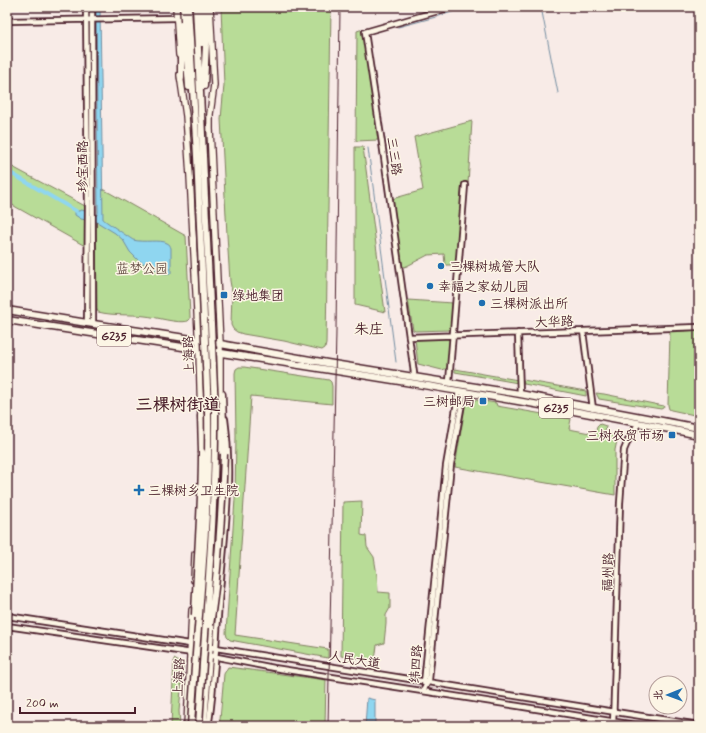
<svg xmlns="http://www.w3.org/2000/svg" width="706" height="733" viewBox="0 0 706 733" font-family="Mynerve,'LXGW WenKai TC',sans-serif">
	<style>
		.green { fill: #b8dc97; stroke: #817e61 }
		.water { fill: #8fd6f0; stroke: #738da1 }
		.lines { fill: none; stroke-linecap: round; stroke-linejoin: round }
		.stream { stroke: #738da1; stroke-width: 1 }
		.canal { stroke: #8fd6f0; stroke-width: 4 }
		.minor-casing { stroke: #4a1f2b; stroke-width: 8 }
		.major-casing { stroke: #4a1f2b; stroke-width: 8 }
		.highway-casing { stroke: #4a1f2b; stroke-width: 9 }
		.minor { stroke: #fcf5e5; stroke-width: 4.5 }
		.major { stroke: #fcf5e5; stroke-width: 5.5 }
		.highway { stroke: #fcf5e5; stroke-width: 6 }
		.rail { stroke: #4a1f2b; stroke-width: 1 }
		.highway-bridge-casing { stroke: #4a1f2b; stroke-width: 9; stroke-linecap: butt }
		.highway-bridge { stroke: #fcf5e5; stroke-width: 6 }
		.poi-dot { fill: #1f6fb2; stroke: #fcf5e5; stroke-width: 1.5 }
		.labels { text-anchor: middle; stroke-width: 3; stroke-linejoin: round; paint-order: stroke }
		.shield { fill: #fcf5e5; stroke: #7f5f63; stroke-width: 1 }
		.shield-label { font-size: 12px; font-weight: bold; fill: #4a1f2b }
		.street-label { font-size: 13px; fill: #4a1f2b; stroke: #fcf5e5 }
		.poi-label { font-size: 13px; fill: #4a1f2b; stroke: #fcf5e5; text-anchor: start }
		.park-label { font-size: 13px; fill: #664e46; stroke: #fcf5e5 }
		.quarter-label { font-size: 15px; fill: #4a1f2b; stroke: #fcf5e5 }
		.district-label { font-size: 17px; font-weight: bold; fill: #4a1f2b; stroke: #fcf5e5 }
	</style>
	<rect width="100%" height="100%" fill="#f8ebe7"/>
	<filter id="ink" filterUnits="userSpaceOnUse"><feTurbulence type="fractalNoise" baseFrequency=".025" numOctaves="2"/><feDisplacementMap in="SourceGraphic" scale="8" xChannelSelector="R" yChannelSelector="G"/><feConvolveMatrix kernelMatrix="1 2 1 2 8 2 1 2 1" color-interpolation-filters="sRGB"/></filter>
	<g filter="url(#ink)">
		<path class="green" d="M221,7H331L326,344L325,348L322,350L284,341L243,334L237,332L233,329L231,325L232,292L230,281L227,235L221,119L224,85Z
			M363,29L379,140L356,141L357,31Z
			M472,121L468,184H465L457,263L454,265H446L445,264L444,254L428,255L407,266L404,267L402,265L392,199L423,190L414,137Z
			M355,147H363L385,312L355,305Z
			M7,164L85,206V246L7,202Z
			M98,187L110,193L186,236L190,316V319L188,321C177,324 157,317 145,316C130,314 114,316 98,312L97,309L96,216L98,213Z
			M408,300L453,303L451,329L450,330L415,331L413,330Z
			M699,330V416L671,410L669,409L668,405L670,332Z
			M451,338L448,368L442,370L418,364L415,339Z
			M239,367H244L323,379L329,380L331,382L332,386V404L251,396L235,635L328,649V658L230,640L227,637L226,633L235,499L236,436L235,373L236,369Z
			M455,369L518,380V383L455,372Z
			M523,380L586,391V396L524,384Z
			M596,393L604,394L664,406L663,408L661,409L599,399Z
			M468,399H470L496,403L497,406L571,419L569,429L595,434L597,427L600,424L606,426L605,434L618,436L615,450V495L455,467L466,401Z
			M362,501L361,535L366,536L367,547L374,557L377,575L378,592L390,593V608L386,615V624L384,643L377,645L375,661L341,656L343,502Z
			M174,659L179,662L183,668L179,711L180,726H171Z
			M228,667L326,680L325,726H219L220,719L224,674Z"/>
		<path class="water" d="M96,7H100L103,219C105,221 130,238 133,240C143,243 161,239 167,243C170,244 170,246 171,248V273L169,274L163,273L139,261L130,252L123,240L115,233L97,222L81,219L75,215V212L82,210L96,216L98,213Z
			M367,698L375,700V726H365Z"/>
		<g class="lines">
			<path class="stream" d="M541,7L558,93
				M398,27L436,17L468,7
				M368,148L396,362"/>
			<path class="canal" d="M7,171L76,211"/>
			<g class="minor-casing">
				<path id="minor" d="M86,7L88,207L87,323
					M92,7L93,324
					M7,21L176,18
					M583,331L593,409
					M518,333L520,394
					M410,337L699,327
					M414,373L382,143L365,32L452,7
					M449,382L465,185
					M7,616L216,648L609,711L699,725
					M7,626L199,654
					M207,655L274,668L518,706L641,726
					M424,683L446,466L459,391
					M423,691L429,680L451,464L464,392
					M208,726C211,712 212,698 213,684C216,656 217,629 219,601C224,541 233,479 225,419
					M613,726L620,503L623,462L624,450L630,436L639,423"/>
			</g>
			<g class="major-casing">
				<path id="major" d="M176,7L179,55
					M210,7L214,85L210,114V129L220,344V398
					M180,75L186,116L190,176L199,350L201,420
					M216,552L219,506L220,407
					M194,580L195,554
					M187,726L192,610
					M204,726L212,621"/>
			</g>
			<g class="highway-casing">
				<path id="highway" d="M183,7L189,87
					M188,7L197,156
					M196,7L203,156
					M202,7V43
					M181,25V78
					M204,86L206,44L207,7
					M7,310L87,323L198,340L327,363L520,394L699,428
					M7,320C238,356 470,389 699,435
					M222,394L224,454
					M201,416L202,452"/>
			</g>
			<use href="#minor" class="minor"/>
			<use href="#major" class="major"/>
			<use href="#highway" class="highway"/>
			<path class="rail" d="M328,726L336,331L340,7"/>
			<g class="highway-bridge-casing">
				<path id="highway-bridge" d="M195,615C197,561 202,507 202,452
					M210,625C219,569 222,511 224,454
					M191,726C197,621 210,517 208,411L197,156
					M199,726C205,620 216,515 215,409L203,156"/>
			</g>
			<use href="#highway-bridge" class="highway-bridge"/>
		</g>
	</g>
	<g class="poi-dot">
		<circle cx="441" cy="266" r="4"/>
		<circle cx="430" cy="286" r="4"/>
		<rect x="220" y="291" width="8" height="8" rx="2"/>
		<circle cx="482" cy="303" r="4"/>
		<rect x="479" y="397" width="8" height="8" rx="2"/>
		<rect x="668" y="431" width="8" height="8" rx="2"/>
		<path d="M137 484h4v4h4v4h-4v4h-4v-4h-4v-4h4z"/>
	</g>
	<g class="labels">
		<g class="shield">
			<rect x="97" y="326" width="34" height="20" rx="3"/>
			<rect x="539" y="398" width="34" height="20" rx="3"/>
		</g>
		<g class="shield-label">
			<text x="114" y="340">G235</text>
			<text x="556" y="412">G235</text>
		</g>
		<g class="street-label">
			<text transform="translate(395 156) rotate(82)" y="5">三三路</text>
			<text transform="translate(82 166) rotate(-90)" y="5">珍宝西路</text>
			<text transform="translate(554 321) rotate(-2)" y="5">大华路</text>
			<text transform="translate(188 355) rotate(-93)" y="5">上海路</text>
			<text transform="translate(607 572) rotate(-88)" y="5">福州路</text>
			<text transform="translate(355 659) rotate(9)" y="5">人民大道</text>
			<text transform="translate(415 664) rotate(-85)" y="5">纬四路</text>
			<text transform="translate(178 677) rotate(-87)" y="5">上海路</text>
		</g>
		<g class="poi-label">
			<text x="449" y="271">三棵树城管大队</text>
			<text x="438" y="291">幸福之家幼儿园</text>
			<text x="232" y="300">绿地集团</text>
			<text x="490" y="308">三棵树派出所</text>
			<text x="475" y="406" text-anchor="end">三树邮局</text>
			<text x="664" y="440" text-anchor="end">三树农贸市场</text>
			<text x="148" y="495">三棵树乡卫生院</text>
		</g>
		<g class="park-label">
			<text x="142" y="273">蓝梦公园</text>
		</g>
		<g class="quarter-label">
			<text x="369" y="334">朱庄</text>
		</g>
		<g class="district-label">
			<text x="178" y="410">三棵树街道</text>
		</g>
	</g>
	<rect width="706" height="733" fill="none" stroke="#fcf5e5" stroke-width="24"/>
	<rect x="12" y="12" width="682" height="709" fill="none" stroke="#4a1f2b" stroke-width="1.5" filter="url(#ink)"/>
	<g transform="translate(668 695) rotate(269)"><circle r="19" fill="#fcf5e5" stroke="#b59f9b"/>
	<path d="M0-3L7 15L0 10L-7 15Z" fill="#1f6fb2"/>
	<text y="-6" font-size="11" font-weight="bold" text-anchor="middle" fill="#4a1f2b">北</text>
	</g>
	<path d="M20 707v6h115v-6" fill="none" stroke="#4a1f2b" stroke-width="2"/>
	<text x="26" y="707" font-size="12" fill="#4a1f2b" stroke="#fcf5e5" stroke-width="3" paint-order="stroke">200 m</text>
</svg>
